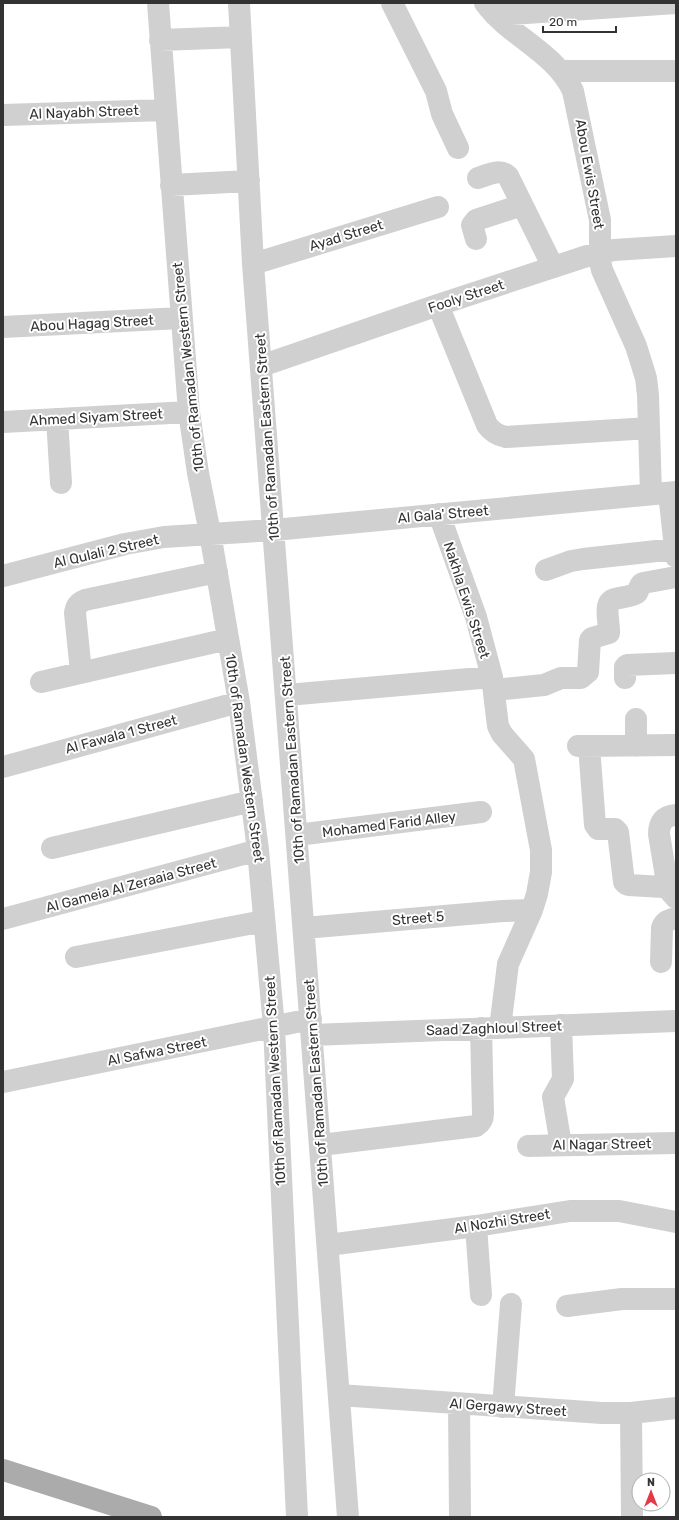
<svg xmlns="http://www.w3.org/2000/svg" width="679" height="1520" viewBox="0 0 679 1520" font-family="Rubik,sans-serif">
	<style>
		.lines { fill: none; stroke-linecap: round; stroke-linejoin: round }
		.minor { stroke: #d0d0d0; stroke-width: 22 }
		.major { stroke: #ababab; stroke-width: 22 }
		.labels { text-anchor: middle; stroke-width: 4; stroke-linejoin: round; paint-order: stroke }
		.street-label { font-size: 14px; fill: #333; stroke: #fff }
	</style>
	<rect width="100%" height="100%" fill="#fff"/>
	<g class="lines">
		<path class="minor" d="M158,3L189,412L198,473L210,533L239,702L258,850L274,1027L297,1517
			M239,3L253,264L348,1517
			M392,3L436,91L442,114L458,148
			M485,3C510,37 555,52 573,91L600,220V261L602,270L636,346L646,378L648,395L651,494
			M495,15L676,3
			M160,40L241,37
			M562,71H676
			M3,115L166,110
			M478,178C488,175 500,168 508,176L553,267
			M171,185L249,181
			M476,239L472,225L476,220L522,205
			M253,264L438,207
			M438,305L487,425C492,432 497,435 506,437L649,428
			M3,327L181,318
			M261,366L438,305L587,256L614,250L676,246
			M57,419L61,483
			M3,422L189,412
			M669,493L676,557
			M439,514L476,617L492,677L498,726L502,734L524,759L541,850V872L537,894L532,910L508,964L500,1028
			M546,570L571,561L583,559L675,549
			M3,576L125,544L164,537L274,530L676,492
			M81,672L75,613C76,606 78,603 85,600L217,572
			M625,678V667L627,665L676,663
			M41,682L228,639
			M494,690L544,685L561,678H581L588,672L590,640L592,638L609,633C610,623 602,602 615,599C622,597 630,597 637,593L641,584L643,583L676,577
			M287,695L492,677
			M636,719V746
			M578,746L676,745
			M589,746L595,825L598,829H615L618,832L624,882L626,884L629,885L663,887L668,889L676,898
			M3,767L239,702
			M297,835L481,812
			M52,848L252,801
			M668,889L659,834C659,822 664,816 676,815
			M3,919L258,850
			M304,928L503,911L532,910
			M76,957L264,921
			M661,962L662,928C664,921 669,920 676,918
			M561,1025L563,1079L553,1097L561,1145
			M312,1035L676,1021
			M3,1082L311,1019
			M321,1145L476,1126C481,1123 483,1120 483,1114L481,1028
			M528,1146L676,1143
			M476,1226L481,1295
			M328,1245L476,1226L570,1211H619L676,1222
			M567,1306L622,1299H676
			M339,1395L602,1413H631L676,1408
			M459,1404L460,1517
			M503,1407L511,1304
			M631,1413L632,1517"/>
		<path class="major" d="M3,1470L151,1517"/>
	</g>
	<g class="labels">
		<g class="street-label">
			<text transform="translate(84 112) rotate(-2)" y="5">Al Nayabh Street</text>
			<text transform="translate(590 174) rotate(80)" y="5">Abou Ewis Street</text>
			<text transform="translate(346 235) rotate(-17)" y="5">Ayad Street</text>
			<text transform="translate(466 296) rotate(-18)" y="5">Fooly Street</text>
			<text transform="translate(92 323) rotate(-3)" y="5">Abou Hagag Street</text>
			<text transform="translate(188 367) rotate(-96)" y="5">10th of Ramadan Western Street</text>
			<text transform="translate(96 417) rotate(-3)" y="5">Ahmed Siyam Street</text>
			<text transform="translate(267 437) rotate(-94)" y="5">10th of Ramadan Eastern Street</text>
			<text transform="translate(443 514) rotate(-5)" y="5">Al Gala' Street</text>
			<text transform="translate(106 551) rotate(-13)" y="5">Al Qulali 2 Street</text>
			<text transform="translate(467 600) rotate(72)" y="5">Nakhla Ewis Street</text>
			<text transform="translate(121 734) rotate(-15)" y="5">Al Fawala 1 Street</text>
			<text transform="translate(245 758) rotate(82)" y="5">10th of Ramadan Western Street</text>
			<text transform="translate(292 760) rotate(-94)" y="5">10th of Ramadan Eastern Street</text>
			<text transform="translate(389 824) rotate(-7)" y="5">Mohamed Farid Alley</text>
			<text transform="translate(131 885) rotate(-15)" y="5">Al Gameia Al Zeraaia Street</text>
			<text transform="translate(418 918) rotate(-5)" y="5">Street 5</text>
			<text transform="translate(494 1028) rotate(-2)" y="5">Saad Zaghloul Street</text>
			<text transform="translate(157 1051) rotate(-11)" y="5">Al Safwa Street</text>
			<text transform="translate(275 1081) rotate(-93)" y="5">10th of Ramadan Western Street</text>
			<text transform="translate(316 1083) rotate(-94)" y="5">10th of Ramadan Eastern Street</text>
			<text transform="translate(602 1144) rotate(-1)" y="5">Al Nagar Street</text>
			<text transform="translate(502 1221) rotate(-9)" y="5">Al Nozhi Street</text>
			<text transform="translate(508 1407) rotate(4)" y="5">Al Gergawy Street</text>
		</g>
	</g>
	<rect width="679" height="1520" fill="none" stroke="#333333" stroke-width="8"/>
	<g transform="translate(651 1492)"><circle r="19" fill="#ffffff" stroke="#adadad"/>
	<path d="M0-3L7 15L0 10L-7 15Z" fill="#e63946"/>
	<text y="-6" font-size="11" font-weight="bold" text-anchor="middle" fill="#333333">N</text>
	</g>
	<path d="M543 26v6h73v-6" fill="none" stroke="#333333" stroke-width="2"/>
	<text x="549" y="26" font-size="12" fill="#333333" stroke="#ffffff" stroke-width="3" paint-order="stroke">20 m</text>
</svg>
